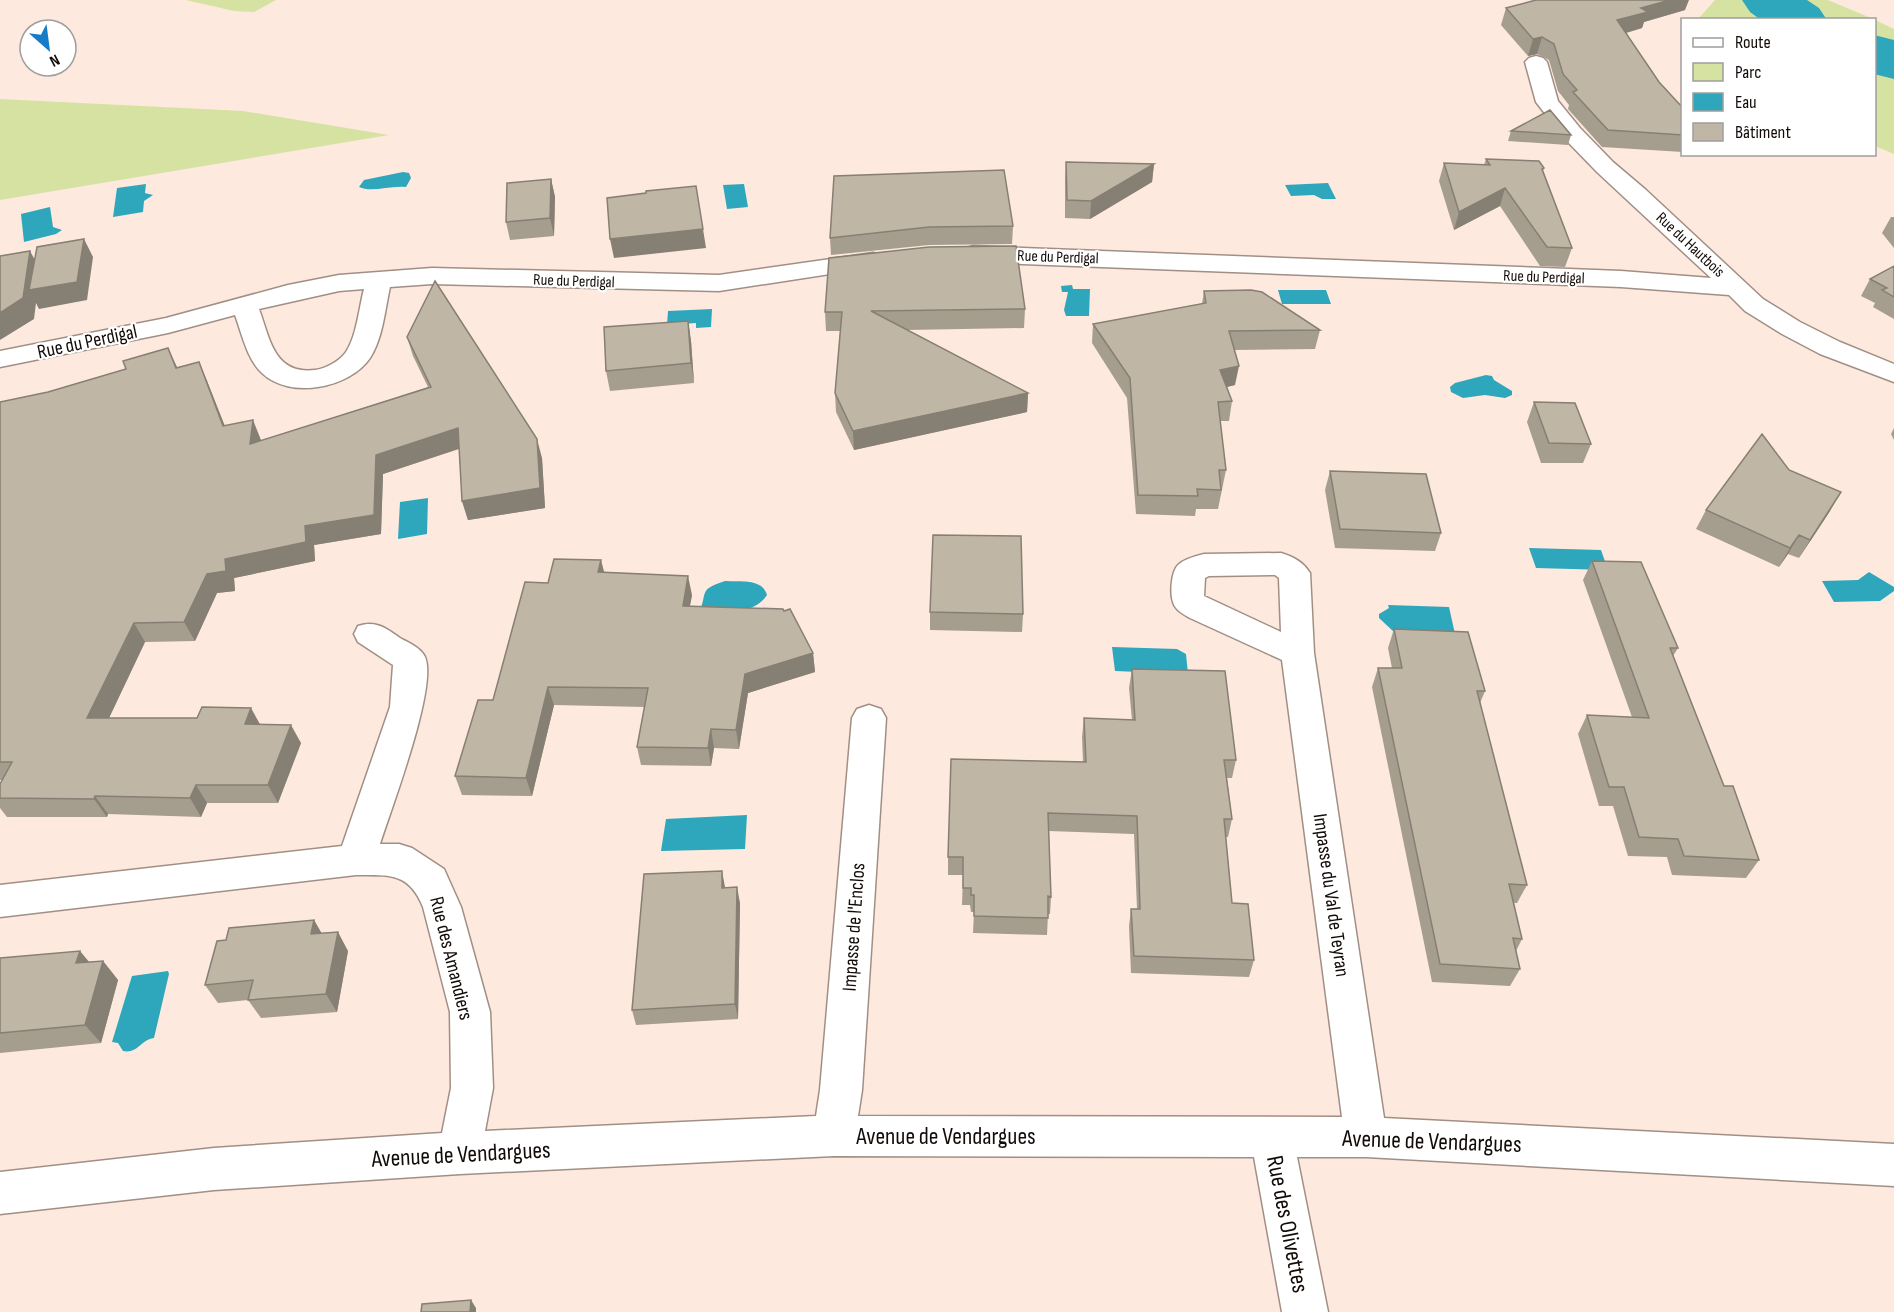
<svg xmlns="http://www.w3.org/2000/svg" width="1894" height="1312" viewBox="0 0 1894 1312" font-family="'Sofia Sans Condensed',sans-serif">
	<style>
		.green { fill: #d6e2a1 }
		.water { fill: #2ea6bb }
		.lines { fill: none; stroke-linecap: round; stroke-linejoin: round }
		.river { fill: #2ea6bb; fill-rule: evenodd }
		.minor-casing { stroke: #a18f85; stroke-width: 3 }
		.minor { fill: #fff; fill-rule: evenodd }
		.wall { fill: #a59d8e }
		.shaded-wall { fill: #867f74 }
		.building { fill: #c0b6a5; stroke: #867f74; stroke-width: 1.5 }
		.labels { text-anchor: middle; stroke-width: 4.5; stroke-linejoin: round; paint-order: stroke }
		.far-street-label { font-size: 16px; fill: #120b08; stroke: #fff }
		.street-label { font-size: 20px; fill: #120b08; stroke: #fff }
		.near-street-label { font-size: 24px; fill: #120b08; stroke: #fff }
	</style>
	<rect width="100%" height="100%" fill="#fde9de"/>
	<path class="green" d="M186,0H276L254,12L234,11Z
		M1715,0H1828L1873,19H1698Z
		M1875,20L1894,29V154L1875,146Z
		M0,99L243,111L389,135L0,200Z"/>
	<path class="water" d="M403,172L409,173L411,178L406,187C390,185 372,193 359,187L364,180Z
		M1328,183L1336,199H1322L1314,195L1291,196L1285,185Z
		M146,184L145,193L153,195L144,201L143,212L113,217L117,188Z
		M744,184L748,207L727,209L723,185Z
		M50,207L53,227L62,230L56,234L24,242L21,214Z
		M1072,285L1073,289H1090L1089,316H1066L1064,310L1068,292H1062L1061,286Z
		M1278,290H1326L1331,304H1282Z
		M712,309L711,327L696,328V323L667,325L668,311Z
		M1486,375L1492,376L1494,380L1512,391V395L1505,398L1485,395L1463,398L1451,392L1450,387L1455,383Z
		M428,498L427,534L398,539L400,502Z
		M1529,548L1601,550L1608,570L1536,568Z
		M1869,572L1894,587V591L1880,601L1834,602L1822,581L1858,580Z
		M725,581C740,582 762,578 767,595C754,616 721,612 698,614C709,594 696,590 725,581Z
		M1388,605L1449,607L1455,634L1394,632L1379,618V614L1389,608Z
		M1112,647L1177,649L1186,654L1188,674L1115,671Z
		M747,815L745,849L661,851L666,819Z
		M168,971L169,974L154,1038C140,1040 138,1054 123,1051L118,1043L112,1042L132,976Z"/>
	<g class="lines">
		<path class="river" d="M1742,0H1807L1819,8L1827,20H1761L1750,12Z
			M1874,35L1894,40V79L1874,74Z"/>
		<g class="minor-casing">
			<path id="minor" d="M1536,56L1543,58L1547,62L1558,101L1580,128L1613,162L1646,190L1763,299L1800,322L1840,342L1894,364V382L1820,354L1782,334L1745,311L1729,295L1621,287L973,262L964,259L960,254L964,249L973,246L1621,271L1711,278L1597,172L1564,138L1536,102L1525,62L1529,58Z
				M873,253L882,256L886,261L882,266L719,291L432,284L390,287C385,309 383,338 370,358C350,388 290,400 262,373C247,359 242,334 235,315L168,333L0,367V351L166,318L288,285L339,275L432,268L719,275ZM364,289C359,308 357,335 346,352C340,361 325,369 315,370C274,375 270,339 259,309L339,291Z
				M1281,553C1294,557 1303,562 1310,573L1314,653L1384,1118L1894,1144V1186L1366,1157H1297L1328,1312H1282L1254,1157L834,1156L460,1174L214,1190L0,1214V1172L214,1148L442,1133L451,1088L450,1012L423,907C409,872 389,875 356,875L0,917V885L342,846L390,707L393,665L358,642L354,634L358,626C376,620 386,628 400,638C409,643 421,648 425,657C438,686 391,809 380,844H399L412,848L444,869L461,907L490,1012L493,1088L485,1131L816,1116L820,1090L852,718L857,709L869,705L881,709L886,718L862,1090L858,1116L1342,1117L1282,660L1190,618C1183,614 1175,610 1173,602C1170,594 1171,572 1178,565C1184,559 1196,556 1204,554ZM1275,575L1279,578L1281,632L1204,596L1205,578L1209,576Z"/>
		</g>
		<use href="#minor" class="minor"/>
	</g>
	<path class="wall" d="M1506,8L1685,10L1644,22L1642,28L1626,33L1659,82L1683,108V152L1602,147L1568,109L1569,105L1558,91L1549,60L1537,54L1528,56L1501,25Z
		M1511,131L1571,135L1568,145L1508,141Z
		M1486,159L1544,168L1543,171L1572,248L1565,267L1540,266L1500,206L1454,230L1439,181L1444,163L1484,165Z
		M1066,162L1154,164L1152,182L1090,219L1065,218V179Z
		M834,176L1013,226L1012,244L929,245L831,255L830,238Z
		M551,179L555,197L554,236L510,240L506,222Z
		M1891,217H1894V248L1882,233Z
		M1894,267V319L1873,307L1875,303L1861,296L1870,279Z
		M1204,291L1320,330L1315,349L1234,350L1235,385L1227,387L1232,401L1229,421H1220L1226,470L1218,509H1196L1195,516L1136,514L1127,398L1092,343L1093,324L1202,304Z
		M1025,309L1024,328L906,330L1028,393L1027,412L854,450L836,412L835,393L840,331H826L825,312Z
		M688,321L691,341L694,383L610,391L606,371Z
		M407,337L542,458L545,508L468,520L462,501L459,449L383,474L381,534L314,545L315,561L234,578L235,591L217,593L195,641L145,642L109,718L260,724L301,743L278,803H207L201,817L108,814L107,817H7L0,808V784L2,780H0V402L177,368L199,362L207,381L225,426L261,440V441L428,387L413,356Z
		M1534,402L1591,444L1583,463H1541L1527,422Z
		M1894,428V440L1891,434Z
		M1789,470L1830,511L1799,558L1788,554L1779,567L1696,529L1706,510Z
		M1330,471L1441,533L1435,551L1335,548L1325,490Z
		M1592,561L1678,648L1673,656L1724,786L1759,860L1746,878L1672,875L1667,857L1628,856L1613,806H1599L1578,734L1587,715L1632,717L1583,580Z
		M604,573L692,595L690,606L813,653L815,672L748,693L739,749L714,748L711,766L641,765L637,747L645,707L554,705L532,796L462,795L455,776L493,700L548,583Z
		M930,612L1023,614L1022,632L930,630Z
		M1394,629L1485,691L1480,703L1527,885L1517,903H1514L1522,939L1516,951L1520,969L1510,986L1432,982L1372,687L1378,668H1392L1388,648Z
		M1132,669L1236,760L1232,778H1227L1232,819L1228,837H1226L1232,903L1254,960L1249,977L1131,973L1129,926L1131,909H1137L1134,834L1049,831L1051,897L1050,914H1048L1047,935L973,933L974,912H971L970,905H962L963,875H948V857L1083,762L1082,737L1084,718L1132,720L1129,688Z
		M725,888L740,903L738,1019L636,1025L632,1010Z
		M314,920L321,933L348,951L337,1012L261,1018L248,1000L218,1003L205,985L226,940Z
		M0,958L89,962L103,961L118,980L101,1043L0,1053Z"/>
	<path class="shaded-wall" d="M1670,0H1689L1685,10L1644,22L1642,28L1612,37L1617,20L1641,8Z
		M1542,37L1537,54L1528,56L1533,39Z
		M1154,164L1152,182L1090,219L1091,201Z
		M551,179L555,197L554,236L550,218Z
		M1505,188L1500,206L1454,230L1459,212Z
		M703,229L706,248L614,258L610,239Z
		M84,239L93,257L87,300L39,309L36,303L34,319L0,340V313L30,251L41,271Z
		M688,321L691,341L694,383L691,363Z
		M168,348L177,367L185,387L176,368Z
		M199,362L207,381L232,445L223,426Z
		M1239,366L1235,385L1217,389L1220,370Z
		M1028,393L1027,412L854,450L853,431Z
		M253,420L261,440L259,463L250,444Z
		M458,428L464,447L383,474L381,534L314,545L315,561L234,578L235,591L217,593L195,641L184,622L207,574L225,559L305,526L376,455Z
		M537,439L542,458L545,508L468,520L462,501Z
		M1841,492L1830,511L1799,558L1810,540Z
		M1799,535L1788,554L1779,567L1790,548Z
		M601,560L606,579L598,572Z
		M688,576L692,595L686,625L683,606Z
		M134,623L145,642L100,737L87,718Z
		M813,653L815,672L748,693L739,749L736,730L745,674Z
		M548,687L554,705L532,796L526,778Z
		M251,708L261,726L245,724Z
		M291,725L301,743L278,803L268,785Z
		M711,729L714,748L711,766L708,748Z
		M196,785L207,803L201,817L190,798Z
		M95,796L108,814L107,817L94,799Z
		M722,871L725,887L722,888Z
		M737,887L740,903L738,1019L735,1004Z
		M314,920L325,939L311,934Z
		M338,932L348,951L337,1012L326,994Z
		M80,951L95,969L76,963Z
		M103,961L118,980L101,1043L85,1025Z
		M471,1300L476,1308V1312H470Z"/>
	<path class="building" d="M1536,0H1670L1641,8L1648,12L1617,20L1659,82L1683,108V135L1608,130L1573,92L1577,90L1563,74L1554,44L1542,37L1533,39L1506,8Z
		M1550,110L1571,135L1511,131Z
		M1486,159L1539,161L1544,168L1542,169L1572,248L1547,247L1505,188L1459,212L1444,163L1490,165Z
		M1066,162L1154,164L1091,201L1067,200Z
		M1004,170L1013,226L929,227L830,238L834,176Z
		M551,179L550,218L506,222L507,183Z
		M696,186L703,229L610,239L607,198L646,193V191Z
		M84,239L77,282L29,290L37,247Z
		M1016,246L1025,309L871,311L1028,393L853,431L835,393L842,312H825L829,258L929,247Z
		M30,251L23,298L0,313V256Z
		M1894,266V297L1882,290L1887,288L1870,279Z
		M435,281L537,439L540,488L462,501L458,428L376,455L374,515L305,526L306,542L225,559L226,571L207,574L184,622L134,623L87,718H197L202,707L251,708L245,724L291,725L268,785H196L190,798L95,796L94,799L0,798V784L12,762H0V402L48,392L126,369L123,361L168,348L176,368L199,362L223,426L253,420L250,444L431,387L407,337Z
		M1251,290L1262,292L1320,330L1229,331L1239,366L1220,370L1232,401L1218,402L1226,470H1219L1221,490L1197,489L1198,496L1138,495L1130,378L1093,324L1206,303L1204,291Z
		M688,321L691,363L606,371L604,327Z
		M1534,402L1575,403L1591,444L1549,443Z
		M1762,434L1789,470L1841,492L1810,540L1799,535L1790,548L1706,510Z
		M1330,471L1426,474L1441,533L1340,529Z
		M933,535L1021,536L1023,614L930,612Z
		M554,559L601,560L598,572L688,576L683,606L783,609L784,611L790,609L813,653L745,674L736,730L711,729L708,748L637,747L648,688L548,687L526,778L455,776L478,700H493L525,582L548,583Z
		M1592,561L1641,562L1678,648H1670L1724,786H1733L1759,860L1684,856L1678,839L1639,837L1624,787H1609L1587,715L1649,718Z
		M1394,629L1468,632L1485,691H1477L1527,885L1509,884L1522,939L1513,938L1520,969L1440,964L1378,668H1402Z
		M1132,669L1225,671L1236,760H1224L1232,819H1224L1232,903L1248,904L1254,960L1134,956L1131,909H1140L1137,816L1048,813L1051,897L1048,896V918L974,916V895H971V888H963V857H948L951,759L1086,762L1084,718L1135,720Z
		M722,871V888L737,887L735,1004L632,1010L644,874Z
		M314,920L311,934L338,932L326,994L248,1000L253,980L205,985L217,941L226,940L229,928Z
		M80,951L76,963L103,961L85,1025L0,1033V958Z
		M471,1300L470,1312H421L422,1304Z"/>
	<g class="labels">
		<g class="far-street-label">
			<text transform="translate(1691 244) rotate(43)" y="6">Rue du Hautbois</text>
			<text transform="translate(1058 256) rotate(2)" y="6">Rue du Perdigal</text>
			<text transform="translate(1544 276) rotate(2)" y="6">Rue du Perdigal</text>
			<text transform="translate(574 280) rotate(2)" y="6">Rue du Perdigal</text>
		</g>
		<g class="street-label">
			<text transform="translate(87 341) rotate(-12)" y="7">Rue du Perdigal</text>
			<text transform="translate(1332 895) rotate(82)" y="7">Impasse du Val de Teyran</text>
			<text transform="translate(853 927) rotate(-86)" y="7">Impasse de l'Enclos</text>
			<text transform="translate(452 958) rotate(76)" y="7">Rue des Amandiers</text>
		</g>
		<g class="near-street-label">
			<text x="946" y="1144">Avenue de Vendargues</text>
			<text transform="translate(1432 1141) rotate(2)" y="8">Avenue de Vendargues</text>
			<text transform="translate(461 1154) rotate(-3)" y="8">Avenue de Vendargues</text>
			<text transform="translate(1288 1224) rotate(79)" y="8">Rue des Olivettes</text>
		</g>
	</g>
	<rect x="1681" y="18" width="195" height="138" fill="#ffffff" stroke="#a09d9c" stroke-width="1.5"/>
	<rect x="1693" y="38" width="30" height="9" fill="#ffffff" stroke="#a09d9c" stroke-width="1.5"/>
	<text x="1735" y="48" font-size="18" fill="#120b08">Route</text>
	<rect x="1693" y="63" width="30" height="18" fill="#d6e2a1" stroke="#a09d9c" stroke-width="1.5"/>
	<text x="1735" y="78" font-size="18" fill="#120b08">Parc</text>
	<rect x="1693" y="93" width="30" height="18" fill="#2ea6bb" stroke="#a09d9c" stroke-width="1.5"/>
	<text x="1735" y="108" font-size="18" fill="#120b08">Eau</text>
	<rect x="1693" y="123" width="30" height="18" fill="#c0b6a5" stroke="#a09d9c" stroke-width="1.5"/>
	<text x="1735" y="138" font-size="18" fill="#120b08">Bâtiment</text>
	<g transform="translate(48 48) rotate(152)"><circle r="28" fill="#ffffff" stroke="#a09d9c" stroke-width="1.5"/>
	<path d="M0-4.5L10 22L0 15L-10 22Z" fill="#167cc7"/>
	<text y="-9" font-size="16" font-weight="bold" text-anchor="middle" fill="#120b08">N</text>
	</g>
</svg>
